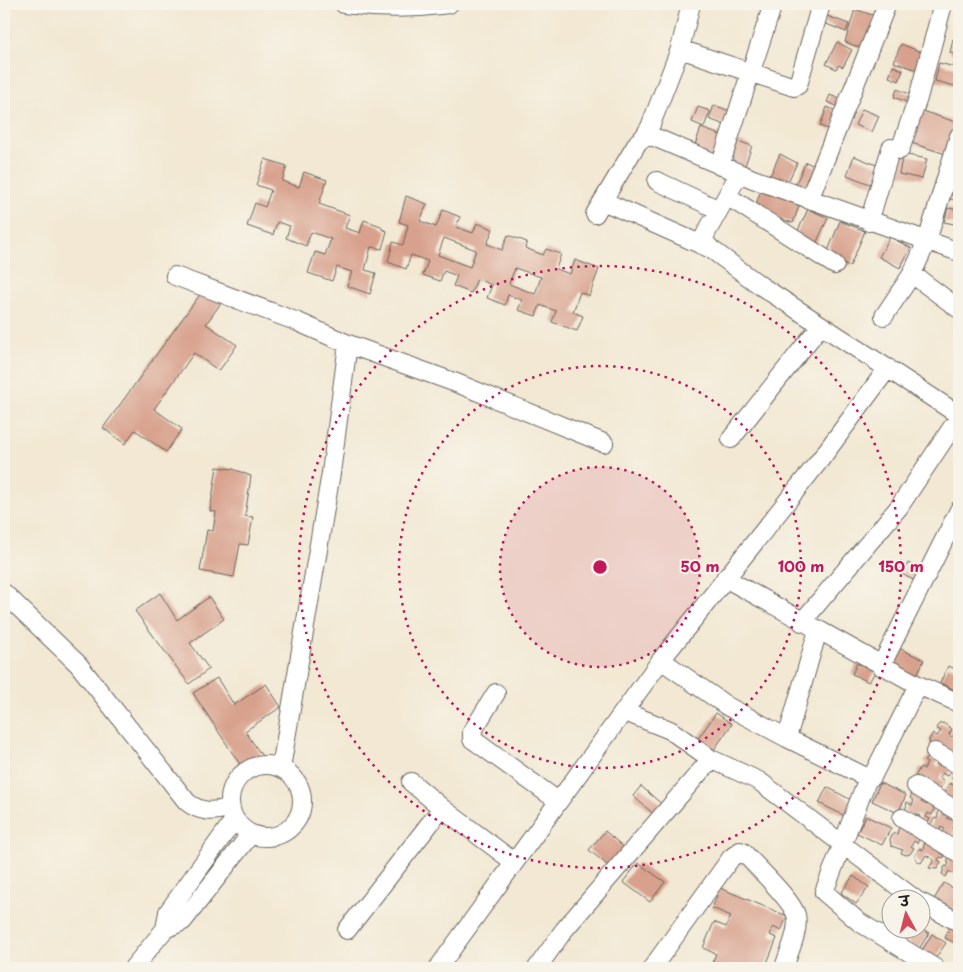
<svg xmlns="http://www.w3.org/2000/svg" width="963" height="972" viewBox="0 0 963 972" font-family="'Playpen Sans','Playpen Sans Deva',sans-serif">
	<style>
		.building { fill: #d8a18d; fill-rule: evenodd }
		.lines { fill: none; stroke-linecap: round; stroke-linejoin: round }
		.minor-casing { stroke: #67635c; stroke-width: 20 }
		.minor { stroke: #fff; stroke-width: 18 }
		.ring { fill: none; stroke: #c2185b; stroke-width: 2.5; stroke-dasharray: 2.5 5 }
		.centre { fill: #c2185b; stroke: #f7f3e8; stroke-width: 2.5 }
		.ring-label { font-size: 15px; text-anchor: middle; font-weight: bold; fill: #c2185b; stroke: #f7f3e8; stroke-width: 4; stroke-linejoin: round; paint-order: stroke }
	</style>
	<rect width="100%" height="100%" fill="#f7f3e8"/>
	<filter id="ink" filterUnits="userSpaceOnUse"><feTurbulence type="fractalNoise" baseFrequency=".02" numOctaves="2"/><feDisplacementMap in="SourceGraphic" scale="10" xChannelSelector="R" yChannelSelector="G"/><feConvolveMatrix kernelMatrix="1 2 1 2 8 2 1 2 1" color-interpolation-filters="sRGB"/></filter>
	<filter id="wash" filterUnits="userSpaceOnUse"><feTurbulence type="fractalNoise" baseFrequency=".0096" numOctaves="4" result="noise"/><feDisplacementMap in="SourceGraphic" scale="20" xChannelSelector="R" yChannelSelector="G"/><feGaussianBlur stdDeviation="1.12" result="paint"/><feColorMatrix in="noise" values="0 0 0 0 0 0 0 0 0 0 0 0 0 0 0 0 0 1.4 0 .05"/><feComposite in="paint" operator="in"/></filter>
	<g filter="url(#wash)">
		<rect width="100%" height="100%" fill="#f2e8d3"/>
		<g id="blocks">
			<path class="building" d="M855,9L875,16L866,50L845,42Z
				M827,16L849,24L846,32L824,23Z
				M953,39L959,40V55L950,53Z
				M837,42L852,50L843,67L839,65L836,69L826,64Z
				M901,44L924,53L917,70L894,62Z
				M939,63L959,68V87L935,81Z
				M893,66L903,70L899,81L889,77Z
				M897,89L912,95L909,103L894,97Z
				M830,95L844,101L841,108L827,102Z
				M714,105L735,113L730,127L709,119Z
				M698,107L710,111L704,127L692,122Z
				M827,107L839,112L831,130L820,126Z
				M862,109L879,116L872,132L855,125Z
				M919,110L959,123L949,155L908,142Z
				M701,128L726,137L718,159L693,150Z
				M738,141L752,146L744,168L731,163Z
				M780,154L797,163L786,186L769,178Z
				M903,154L927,159L922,179L899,174Z
				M854,156L879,166L872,185L847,175Z
				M265,159L287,166L282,181L299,187L304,172L327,180L319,204L350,215L345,228L360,233L364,220L381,226L382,229L387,231L382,249L371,247L365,270L376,273L370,294L347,286L352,272L337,267L332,281L308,273L315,252L325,255L331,239L311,232L306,246L286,238L290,226L277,222L273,235L247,226L255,203L265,207L271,190L256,185Z
				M806,162L818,168L807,191L795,185Z
				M762,187L801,200L793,223L754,210Z
				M953,187L959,189V201L950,199Z
				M406,196L427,204L420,221L436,227L443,210L460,217L456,227L473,233L477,223L493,229L487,244L502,250L508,235L527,242L525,248L543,255L546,249L561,254L556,269L570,274L575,260L599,269L589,296L580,292L573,312L583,316L577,331L552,322L556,311L540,305L536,316L518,310L522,300L508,295L505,305L487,298L492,285L477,279L471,293L453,286L457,276L444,271L440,281L423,275L428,261L411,255L406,269L388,262L393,242L403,245L408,225L399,222ZM444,238L476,250L470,267L438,255ZM515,268L541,277L535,294L509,284Z
				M948,208L959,210V225L944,222Z
				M808,209L828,218L815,246L795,237Z
				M840,221L865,231L850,266L826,256Z
				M890,237L911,248L900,268L879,257Z
				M204,289L221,303L206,324L237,345L219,371L194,353L154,409L182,429L166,452L135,430L125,444L103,428Z
				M217,467L233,469L251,476L245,516L253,517L248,545L240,544L234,577L200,571L207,530L213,531L216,512L210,511Z
				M908,563L922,571L917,582L902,574Z
				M160,593L177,620L209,597L224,619L190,643L209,669L189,684L135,611Z
				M899,648L924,660L914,681L889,669Z
				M857,663L875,672L869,682L852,674Z
				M948,666L959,670V701L949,697L953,689L940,683Z
				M217,678L234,705L266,684L281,707L245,731L262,756L243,769L193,693Z
				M716,713L732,724L711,754L695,743Z
				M943,723L952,729L949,735L952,737L956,731L959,733V746L957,744L954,749L957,751L954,755L942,753L946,747L943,746L939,751L930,745L929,740L933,733L937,736L941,731L936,728L939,724Z
				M930,755L938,760L935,764L939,767L942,762L949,766L951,771L947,776L942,773L939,778L944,782L940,789L935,791L916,781V775L920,767L924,769L927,763L924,761Z
				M955,773H959V806L944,797V792L950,783L953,785L955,781L952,779Z
				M880,783L906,795L898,813L872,801Z
				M641,786L665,807L657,817L633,796Z
				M827,787L853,801L845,816L819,803Z
				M912,794H916L924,798L921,802L927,805L929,802L935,806L932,815L928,813L926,817L930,819L927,824L918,821L920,816L915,814L913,818L905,813L907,802L912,805L914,801L910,798Z
				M939,810L950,813L947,818L951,820L954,815L959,819L958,826L955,824L952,829L955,830L951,838L947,839L941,836L945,829L941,827L938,833L930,825L935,818L937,819Z
				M866,816L891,828L882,845L857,833Z
				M899,826L908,828L906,832L910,834L912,831L920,839L917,843L914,841L911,846L914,848L910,854L906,855L901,853L903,850L891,846L890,839L894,833L897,834Z
				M605,831L627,850L612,869L589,850Z
				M925,840L946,854L943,858L940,857L938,860L941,862L937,869L929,868L934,860L926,855L921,863L916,860L915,855L920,848L923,850Z
				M949,857H953L959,862V884L956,882L959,877L949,871L946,877L942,874L945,866L947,867L949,863L947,862Z
				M638,863L665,882L650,902L623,882Z
				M853,876L869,887L856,904L841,893Z
				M944,883L959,892V900L952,912L933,901Z
				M720,888L787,916L781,931L773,927L770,935L777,938L765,968H718L711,965L716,954L703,948L714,922L726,927L731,916L712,908Z
				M952,922L959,925V945L945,938Z
				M920,928L929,933L919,949L906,941L912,930Z
				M932,934L946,943L934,960L921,952Z"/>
		</g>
	</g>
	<g filter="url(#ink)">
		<use href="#blocks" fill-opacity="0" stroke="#67635c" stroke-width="1"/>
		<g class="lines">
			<g class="minor-casing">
				<path id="minor" d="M344,4C380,9 413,9 449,4
					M680,49L794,87L798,85L821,4
					M644,137L650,127L680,49L691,4
					M720,166L773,4
					M739,174L705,235V242L711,249L761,286L959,415
					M657,181L719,210
					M727,196L835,265
					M809,200L887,4
					M603,201L711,249
					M595,214L638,142L644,137H654L753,179L959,252
					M869,222L891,148L900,150L918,98L943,4
					M912,274L959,309
					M175,276L298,322L348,344
					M884,316L912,274L927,241L959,136
					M731,439L821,325
					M725,578L918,685L959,703
					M4,593L78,664L187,802C201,813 213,812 229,808
					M802,622L899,507L959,417
					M661,660L727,706L787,738L868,778L872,777L918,685
					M881,666L959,510
					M496,693L472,732V739L558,801
					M625,712L670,730L711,759L759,781L916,900
					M787,738L818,630
					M935,752L959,765
					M230 801a36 36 0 1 1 72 0a36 36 0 1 1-72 0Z
					M281,768L331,473L348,344L459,384L604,443
					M868,778L824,892L859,922L935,968
					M411,782L442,808L514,862
					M916,786L959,812
					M902,818L959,853
					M920,902L959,922
					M165,929L183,921L250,835
					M347,930L442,808
					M133,968L165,929L168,912L234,820
					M438,968L661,660L820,460L888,368
					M537,968L564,930L711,759
					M652,968L731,858L740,851L743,852C755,865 792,900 796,915C800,931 788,953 784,968"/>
			</g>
			<use href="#minor" class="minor"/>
		</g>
	</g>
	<circle cx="600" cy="567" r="100" fill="#c2185b" fill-opacity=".12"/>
	<g class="ring">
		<circle cx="600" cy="567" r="100"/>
		<circle cx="600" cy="567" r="201"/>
		<circle cx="600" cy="567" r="301"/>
	</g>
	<circle cx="600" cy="567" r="8" class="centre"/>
	<g class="ring-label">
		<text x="700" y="572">50 m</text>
		<text x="801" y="572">100 m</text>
		<text x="901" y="572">150 m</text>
	</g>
	<rect width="963" height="972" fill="none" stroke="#f7f3e8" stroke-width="20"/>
	<g transform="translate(906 914) rotate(353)"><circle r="24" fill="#f7f3e8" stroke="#9f9d96"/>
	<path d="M0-4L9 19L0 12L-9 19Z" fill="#d1495b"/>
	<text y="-8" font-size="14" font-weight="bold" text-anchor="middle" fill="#1c1c1c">उ</text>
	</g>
</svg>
